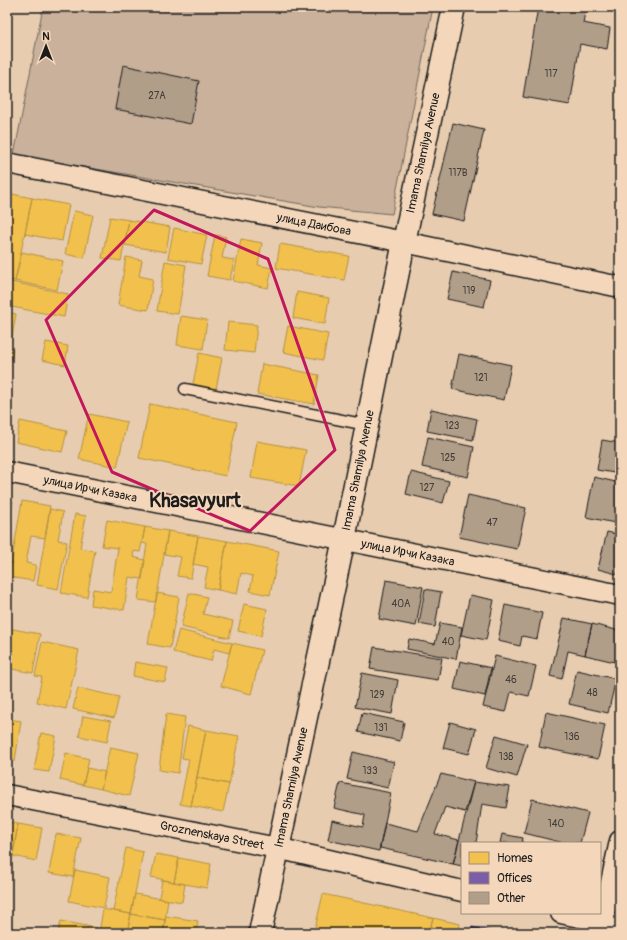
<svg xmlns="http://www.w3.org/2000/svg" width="627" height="940" viewBox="0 0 627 940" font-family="Pangolin,sans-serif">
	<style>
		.green { fill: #c9b19b; stroke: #72665c }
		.homes { fill: #f2c14e; stroke: #b2903f }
		.offices { fill: #7b5ea7; stroke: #5e4a7d }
		.building { fill: #b19e89; stroke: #1c1c1c }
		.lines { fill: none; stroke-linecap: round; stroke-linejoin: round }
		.lane-casing { stroke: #1c1c1c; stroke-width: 13 }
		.street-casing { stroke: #1c1c1c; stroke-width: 23 }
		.secondary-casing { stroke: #1c1c1c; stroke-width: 25 }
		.lane { stroke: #f4d7ba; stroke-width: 10 }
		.street { stroke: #f4d7ba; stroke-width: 20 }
		.secondary { stroke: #f4d7ba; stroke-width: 22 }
		.marked { fill: none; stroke: #c2185b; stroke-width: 3; stroke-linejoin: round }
		.labels { text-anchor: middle; stroke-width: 4; stroke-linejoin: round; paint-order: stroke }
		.number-label { font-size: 10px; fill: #413c37 }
		.street-label { font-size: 12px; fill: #1c1c1c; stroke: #f4d7ba }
		.town-label { font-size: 20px; font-weight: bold; fill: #1c1c1c; stroke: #f4d7ba }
	</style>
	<rect width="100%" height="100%" fill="#e7ccb0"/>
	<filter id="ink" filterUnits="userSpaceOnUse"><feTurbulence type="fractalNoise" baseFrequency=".025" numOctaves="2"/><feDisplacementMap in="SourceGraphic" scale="8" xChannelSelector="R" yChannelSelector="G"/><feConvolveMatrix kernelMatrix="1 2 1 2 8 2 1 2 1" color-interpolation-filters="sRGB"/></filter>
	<g filter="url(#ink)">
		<path class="green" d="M43,7H433L392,214L319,207L14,155Z"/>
		<path class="homes" d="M7,193L32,198L15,281L7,279Z
			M32,198L69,205L62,241L25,234Z
			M74,211L93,215L84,258L65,254Z
			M110,217L129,220L121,261L102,258Z
			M129,220L170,227L166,252L125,245Z
			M174,228L207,235L201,264L168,258Z
			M215,235L226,237L222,258L234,260L230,280L207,276Z
			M241,239L262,243L258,265L272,268L268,288L233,281Z
			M280,244L349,256L344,280L276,268Z
			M22,252L63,261L57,290L15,281Z
			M126,257L142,260L139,276L153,279L148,310L118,305Z
			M165,261L186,265L178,314L157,311Z
			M7,281L68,294L64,317L7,306Z
			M297,292L329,298L325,324L293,318Z
			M7,312L16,314L12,337L7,336Z
			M181,316L207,320L203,349L177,345Z
			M228,322L257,325L254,353L225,350Z
			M288,326L328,334L323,360L283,352Z
			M46,342L68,346L65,365L42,360Z
			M7,348L13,349L7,381Z
			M199,353L222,358L216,389L193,384Z
			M262,364L319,375L314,404L257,394Z
			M150,404L237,422L226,476L139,458Z
			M89,414L127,422L117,467L79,459Z
			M20,421L67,431L62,452L16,442Z
			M257,441L306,450L299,486L251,478Z
			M7,500L13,502L7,531Z
			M22,501L50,506L45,538L31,536L26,563L36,565L33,581L9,577Z
			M50,509L63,512L58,540L67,542L58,589L37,585Z
			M75,514L86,516L80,548L95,551L87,597L61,593Z
			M107,520L145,527L140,552L134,551L133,557L145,560L142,579L129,577L124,610L91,605L93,589L111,592L118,548L102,546Z
			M145,527L168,531L156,602L138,600L147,544L142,543Z
			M168,531L198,536L191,578L177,576L181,557L164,554Z
			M198,536L227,541L218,590L204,587L208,567L193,564Z
			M227,541L279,551L270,595L250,591L253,576L241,573L237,594L218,590Z
			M157,593L179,597L170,648L148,644Z
			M189,593L207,597L203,614L233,621L229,638L181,627Z
			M244,604L267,609L261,636L238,631Z
			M7,628L40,634L33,673L7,668Z
			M179,630L232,643L229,653L214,649L211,661L173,652Z
			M42,642L79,650L66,709L37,702L42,677L35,676Z
			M232,643L262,650L251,694L221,686Z
			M135,662L168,668L165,682L133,676Z
			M78,688L119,697L114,718L73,709Z
			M166,714L185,717L178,773L159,770Z
			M83,716L111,721L107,742L79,736Z
			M7,719L21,721L15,761L7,760Z
			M188,726L206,730L191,806L180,804L189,759L182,758Z
			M206,730L239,736L229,784L197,778Z
			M41,733L56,736L49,772L34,770Z
			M110,747L139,753L129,796L101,789Z
			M66,753L89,759L83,785L60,780Z
			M87,768L105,772L101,789L83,785Z
			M197,778L229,784L223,812L191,806Z
			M7,822L18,824L7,886Z
			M18,824L42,828L36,861L13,856Z
			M56,834L81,838L73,877L49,873Z
			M126,848L143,852L131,914L113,911Z
			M156,854L179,858L174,882L151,877Z
			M179,858L211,864L207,888L174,882Z
			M75,870L110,877L104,908L69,901Z
			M162,880L185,884L182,902L159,898Z
			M135,894L168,900L165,920L131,914Z
			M323,894L433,918L429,933H314Z
			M103,909L131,914L127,933H99Z
			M131,914L165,920L163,933H127Z
			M166,916L198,921L196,933H163Z
			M433,918L460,924L458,933H429Z
			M61,921L97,928L96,933H58Z"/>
		<path class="offices" d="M472,927L499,933H471Z"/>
		<path class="building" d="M538,7H586L583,23L610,28L607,49L580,44L570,105L523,97Z
			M123,65L199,81L191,124L115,109Z
			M453,123L484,130L464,221L432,214Z
			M453,272L490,280L484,307L447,299Z
			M459,354L511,365L504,400L452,389Z
			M431,409L477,419L473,440L427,431Z
			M428,437L474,447L468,477L422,467Z
			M602,440L620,443V474L597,470Z
			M411,472L449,481L443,503L406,494Z
			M594,477L620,483V501L615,523L586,517Z
			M468,495L526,508L517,549L459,537Z
			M607,532L620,535V575L598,569Z
			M386,580L423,587L416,626L379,619Z
			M425,589L441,592L435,627L419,624Z
			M470,595L494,600L486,640L461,635Z
			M505,605L542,613L537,639L522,636L520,646L498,641Z
			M564,618L592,624L585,655L568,651L562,679L550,676Z
			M440,623L462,627L456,659L407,649L409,639L435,644Z
			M592,624L620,631V657L619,663L585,655Z
			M374,647L442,658L438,680L370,669Z
			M495,656L536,666L529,696L511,692L506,712L483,707Z
			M460,661L491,668L485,696L454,689Z
			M577,670L616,679L608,713L569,704Z
			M362,673L398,680L392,714L355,707Z
			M546,712L605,725L598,759L539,747Z
			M362,713L404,722L400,741L358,732Z
			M450,722L476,729L469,754L443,748Z
			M496,735L527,744L517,777L486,768Z
			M353,752L394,762L388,788L347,779Z
			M441,774L474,782L465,812L445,807L435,834L459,840L453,864L380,848L385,823L418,831Z
			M474,782L510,787L506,808L482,804L476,843H462V866L453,864Z
			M340,783L391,793L379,851L328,840L332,820L363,827L365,815L334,808Z
			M532,799L588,813L580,843H564L524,833Z
			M502,834L523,838L522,843H500Z"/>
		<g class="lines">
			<g class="lane-casing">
				<path id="lane" d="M185,389L367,425"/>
			</g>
			<g class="street-casing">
				<g id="street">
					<path id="s1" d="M7,163L404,242L620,287"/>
					<path id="s2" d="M7,472L620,595"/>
					<path id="s3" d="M7,795L277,848L462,891"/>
					<path d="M561,913L620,926"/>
					<path d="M600,933L620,841"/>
				</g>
			</g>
			<g class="secondary-casing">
				<g id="secondary">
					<path id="s4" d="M260,933L344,539L404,242L454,7"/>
				</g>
			</g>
			<use href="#lane" class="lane"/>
			<use href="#street" class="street"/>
			<use href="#secondary" class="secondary"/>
		</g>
	</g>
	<path class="marked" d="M154,210L268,259L335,450L250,531L112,472L46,320Z"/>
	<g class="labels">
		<g class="number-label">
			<text x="551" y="77">117</text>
			<text x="157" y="99">27А</text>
			<text x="458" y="176">117В</text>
			<text x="469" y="294">119</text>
			<text x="481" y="381">121</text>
			<text x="452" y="429">123</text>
			<text x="448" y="461">125</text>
			<text x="427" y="491">127</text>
			<text x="492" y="526">47</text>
			<text x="401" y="607">40А</text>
			<text x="448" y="645">40</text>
			<text x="511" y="683">46</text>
			<text x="592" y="696">48</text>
			<text x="377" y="698">129</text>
			<text x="381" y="731">131</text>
			<text x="572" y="740">136</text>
			<text x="506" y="760">138</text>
			<text x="370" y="774">133</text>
			<text x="556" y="827">140</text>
		</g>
		<g class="street-label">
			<text dy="4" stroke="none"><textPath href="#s4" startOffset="797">Imama Shamilya Avenue</textPath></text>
			<text dy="4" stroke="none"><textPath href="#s1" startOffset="313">улица Даибова</textPath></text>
			<text dy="4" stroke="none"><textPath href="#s4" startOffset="473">Imama Shamilya Avenue</textPath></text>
			<text dy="4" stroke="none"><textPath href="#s2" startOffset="85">улица Ирчи Казака</textPath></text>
			<text dy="4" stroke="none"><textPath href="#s2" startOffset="409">улица Ирчи Казака</textPath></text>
			<text dy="4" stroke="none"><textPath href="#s4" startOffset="149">Imama Shamilya Avenue</textPath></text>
			<text dy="4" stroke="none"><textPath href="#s3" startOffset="209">Groznenskaya Street</textPath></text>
		</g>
		<g class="town-label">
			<text x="195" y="507">Khasavyurt</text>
		</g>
	</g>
	<rect width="627" height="940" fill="none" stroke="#f4d7ba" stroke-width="24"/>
	<rect x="12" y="12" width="603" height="916" fill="none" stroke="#1c1c1c" stroke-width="1.5" filter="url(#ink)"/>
	<rect x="461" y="842" width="140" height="72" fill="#f4d7ba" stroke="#9e8c7b"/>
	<rect x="469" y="852" width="20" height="12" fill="#f2c14e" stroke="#9e8c7b"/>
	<text x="497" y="862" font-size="12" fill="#1c1c1c">Homes</text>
	<rect x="469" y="872" width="20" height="12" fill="#7b5ea7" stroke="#9e8c7b"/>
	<text x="497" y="882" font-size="12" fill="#1c1c1c">Offices</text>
	<rect x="469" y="892" width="20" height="12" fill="#b19e89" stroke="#9e8c7b"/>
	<text x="497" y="902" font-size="12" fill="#1c1c1c">Other</text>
	<g transform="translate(46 46)" stroke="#f4d7ba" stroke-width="3" paint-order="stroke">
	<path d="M0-3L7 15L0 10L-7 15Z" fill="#1c1c1c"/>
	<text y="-6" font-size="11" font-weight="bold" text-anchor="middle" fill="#1c1c1c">N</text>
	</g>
</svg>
